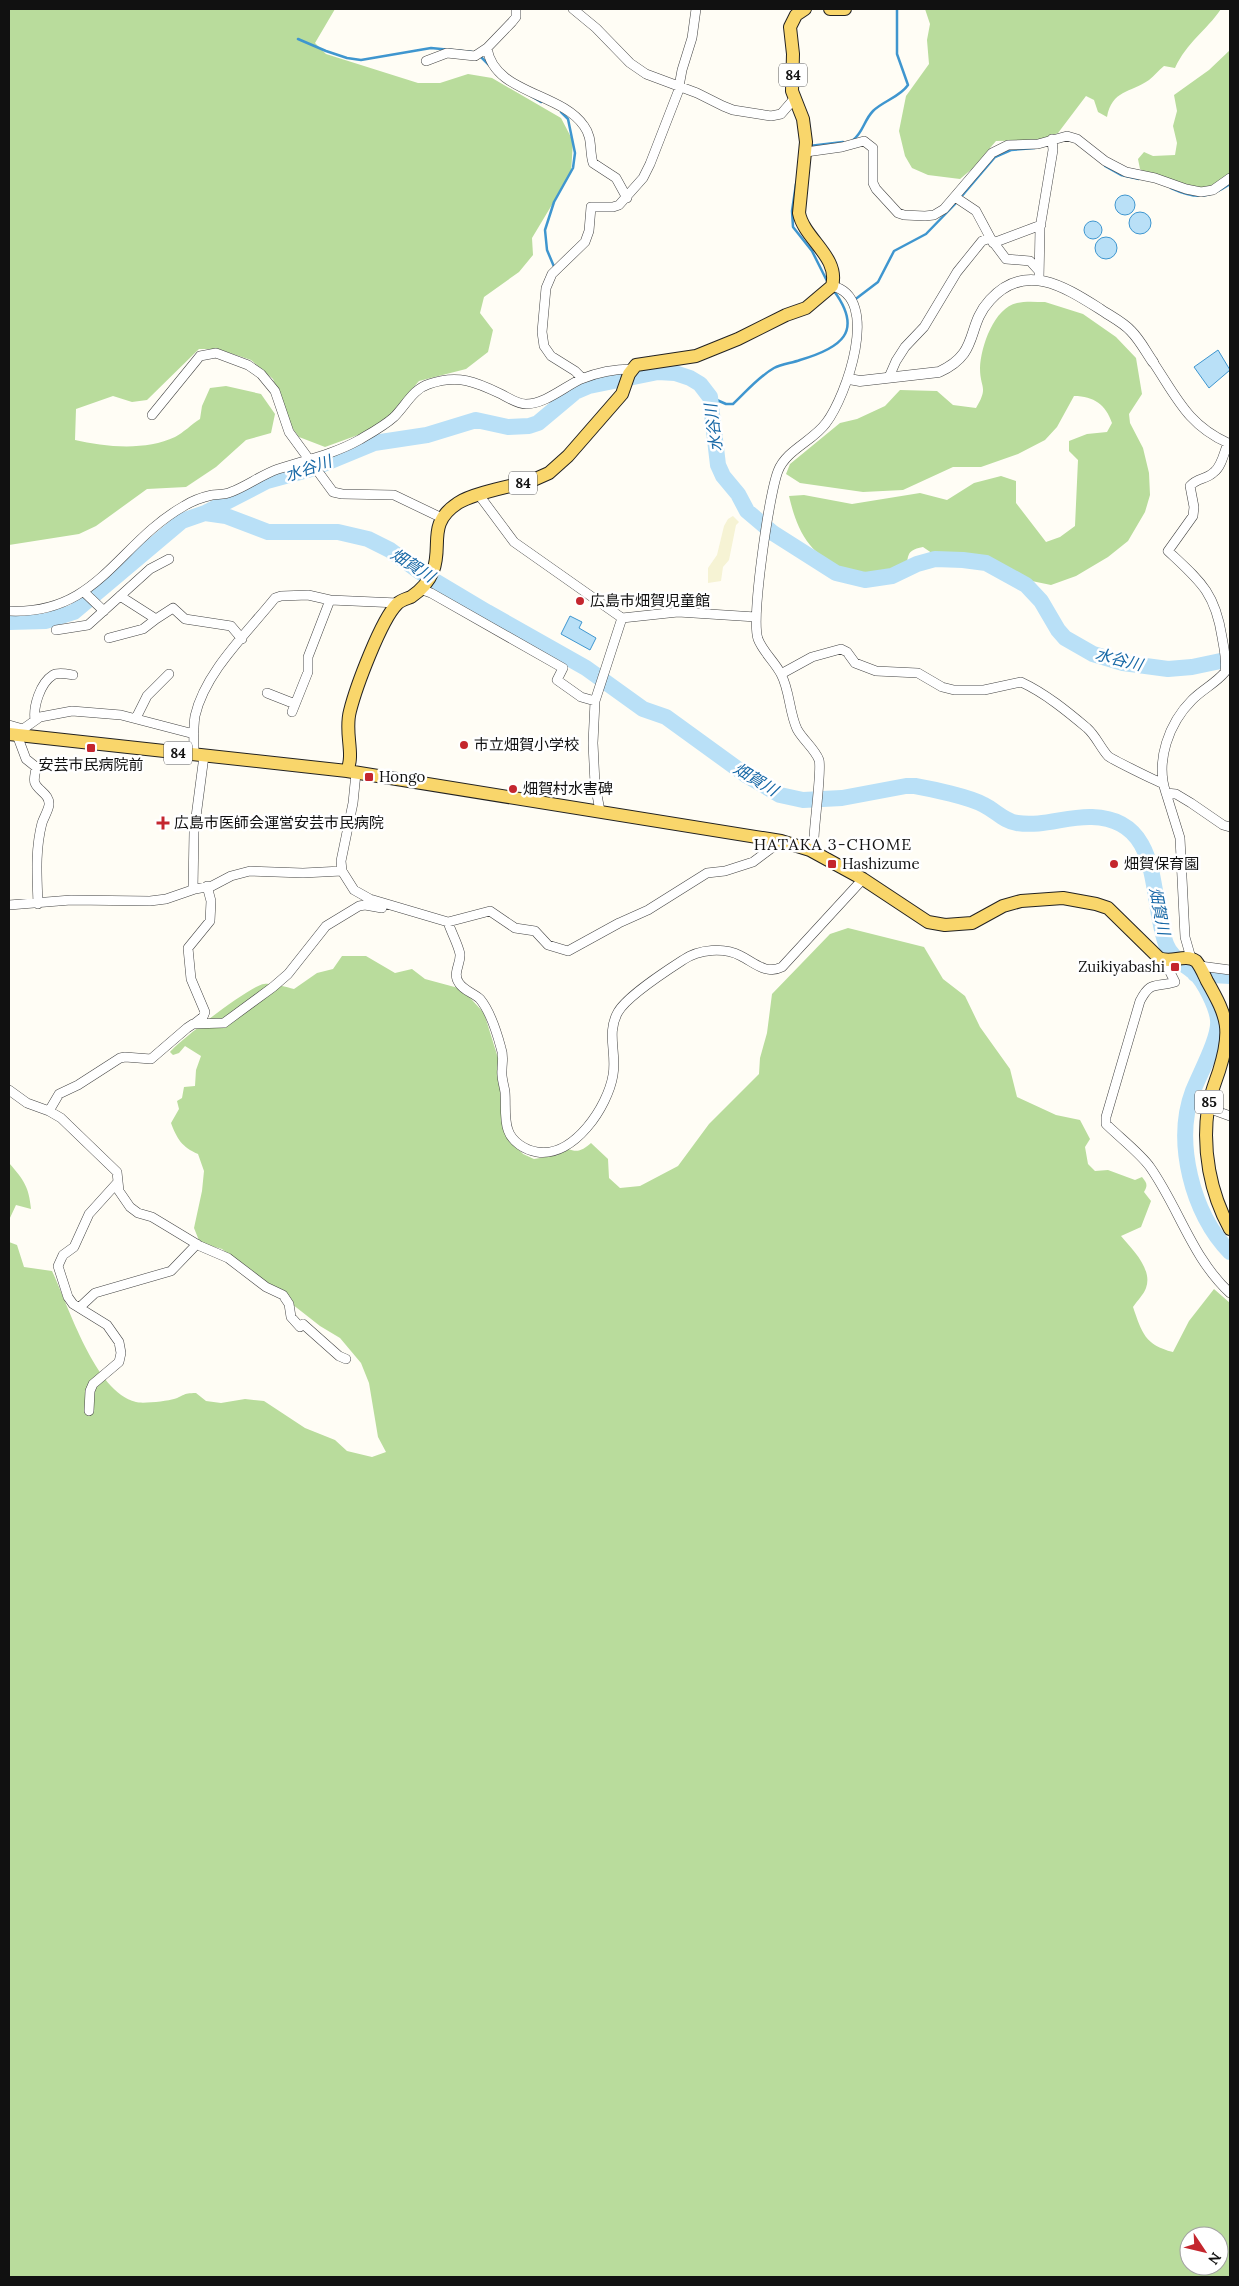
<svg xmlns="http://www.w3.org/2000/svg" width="1239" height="2286" viewBox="0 0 1239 2286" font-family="Lora,'Noto Sans JP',serif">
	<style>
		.farmland { fill: #f6f3d4 }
		.forest { fill: #b9dc9c; fill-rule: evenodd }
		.water { fill: #b9e0f7; stroke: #3f96cf }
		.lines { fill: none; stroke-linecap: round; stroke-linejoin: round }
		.stream { stroke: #3f96cf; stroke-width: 2.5 }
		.river { stroke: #b9e0f7; stroke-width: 16 }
		.minor-casing { stroke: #444; stroke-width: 10 }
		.tertiary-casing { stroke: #444; stroke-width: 11 }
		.primary-casing { stroke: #222; stroke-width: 14 }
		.minor { stroke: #fff; stroke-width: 9 }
		.tertiary { stroke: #fff; stroke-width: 10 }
		.primary { stroke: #f9d66b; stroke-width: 12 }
		.poi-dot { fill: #c4262e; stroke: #fff; stroke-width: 2 }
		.labels { text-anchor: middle; stroke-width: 5; stroke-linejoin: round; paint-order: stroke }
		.shield { fill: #fff; stroke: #585858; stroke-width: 1 }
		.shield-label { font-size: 14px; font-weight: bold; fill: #111 }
		.poi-label { font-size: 15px; fill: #111; stroke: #fff; text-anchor: start }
		.water-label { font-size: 16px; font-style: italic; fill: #1768a6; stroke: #fff }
		.neighbourhood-label { font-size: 16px; letter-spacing: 1px; fill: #111; stroke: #fff }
	</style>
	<rect width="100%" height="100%" fill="#fffdf5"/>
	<path class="farmland" d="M733,516L739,522L736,525L729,560L723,567L721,581L708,583V568L717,555L724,526L728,519Z"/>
	<path class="forest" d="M9,9H335L315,43L326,54L418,83H440L468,74L492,78L561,118L573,141L571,173L532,238L533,255L519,272L484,297L480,313L493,330L488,352L466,369L419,381L397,406L391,418L358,435L325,447L299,437L291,426L273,379L251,360L218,349H199L147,400L132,402L113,396L76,409L75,440C105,447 146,451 175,437C183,433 192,424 200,419L202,406L210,388L226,386L261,394L275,414L271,433L246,440L216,467L186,487L147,489L96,526L79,534L9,545Z
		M925,9H1221C1206,31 1187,42 1175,68L1164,66C1159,70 1154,76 1149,80C1130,93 1112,90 1107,117L1098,112L1094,100L1086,96L1058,133L1039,140L996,141L973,168L960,179L928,175L912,168L905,156L899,131L906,96L929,64L927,40L930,24Z
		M1230,50V180L1198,194L1147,174L1140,169L1138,159L1144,152L1153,156L1175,155L1177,143L1173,126L1177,111L1174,95L1209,70Z
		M1045,302L1083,314L1116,337L1136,358L1142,394L1129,414L1130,423L1143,448L1149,473L1150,495L1145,512L1128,541L1108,557L1076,576L1051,585L1027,580L1006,569L986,568L963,558H939L923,547C903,551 911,557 904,570C898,572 891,575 885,576C861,579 825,564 810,545C798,530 793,513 789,496L804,495L852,504L920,493L947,500L974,483L1001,476L1016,481V503L1046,542L1060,537L1075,526L1078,460L1069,451V441L1087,434L1107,432L1112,423C1106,405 1094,396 1074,396L1057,427L1045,440L1018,454L981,467H953L903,490L863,492L800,483L786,474L790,464L840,423L857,419L885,406L900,390L937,391L953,405L976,408C989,386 980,389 980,368C981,346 994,308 1017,303C1025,301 1036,302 1045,302Z
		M848,928L924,947L943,979L965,996L980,1027L1010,1069L1017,1097L1056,1115L1080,1120L1090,1139L1085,1147L1088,1164L1095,1171L1108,1170L1135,1180L1142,1177C1147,1183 1148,1185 1144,1192L1151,1201L1141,1227L1121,1236C1132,1249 1153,1269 1146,1288C1144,1294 1137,1301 1133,1307C1142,1333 1145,1345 1173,1352L1189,1321L1214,1289L1230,1303V2277H9V1242L17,1245L24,1267L52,1271C69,1307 95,1392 136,1402C142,1404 168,1401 174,1399C184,1396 182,1393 196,1393L206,1401L221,1403L245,1399L264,1401L305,1428L335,1440L347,1451L372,1457L386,1452L378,1437L369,1383L361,1363L340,1338L320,1326L222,1249L200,1243L194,1228L202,1191L204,1171L198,1154C182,1147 177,1139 171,1123L179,1109L177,1101L182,1098L184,1087L195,1086L196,1070L201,1056L185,1046L179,1053L173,1055L170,1052C180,1040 251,985 264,984C273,983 285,987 294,989L317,973L333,969L342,956H366L395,973L412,969L425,979L462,989L484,1013L503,1074L511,1141L523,1154L534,1159L558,1155L561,1151L568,1149C578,1153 583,1150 591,1143L608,1159L609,1178L620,1188L640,1186L678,1166L709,1124L759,1074L760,1058L767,1033L772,994L830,934ZM1189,2236H1219V2266H1189Z
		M9,1163C24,1180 29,1187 31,1209L16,1205L9,1220Z"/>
	<path class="water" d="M1115 205a10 10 0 1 1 20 0a10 10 0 1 1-20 0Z
		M1129 223a11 11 0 1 1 22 0a11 11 0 1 1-22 0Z
		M1084 230a9 9 0 1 1 18 0a9 9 0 1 1-18 0Z
		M1095 248a11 11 0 1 1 22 0a11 11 0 1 1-22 0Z
		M1218,350L1230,370L1209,388L1194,367Z
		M570,616L582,622L579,628L596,638L590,650L561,634Z"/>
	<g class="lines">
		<path class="stream" d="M298,39L326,51L347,58L361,60L431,48L472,52
			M479,55L489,65
			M531,96L541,102
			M853,140C863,133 864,120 873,111C883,101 900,97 908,85L897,54V9
			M809,146L843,142
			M1105,166L1121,175L1139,179
			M796,184L792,211L793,227L812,251L828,283
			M1171,188C1195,199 1208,199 1230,184
			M961,197L995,157L1011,150L1035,148
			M555,269L547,250L545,230L554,202L573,168L575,153L568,119L561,112
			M853,301L878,282L894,251L926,234L957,202
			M589,378L595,384
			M710,397L726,404H733C746,392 758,377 774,368C782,364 792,363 800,360C841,348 864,332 834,291"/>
		<path class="river" d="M205,513L226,516L268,532H338L368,539L390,550L420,572L487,612L586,668L643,709L666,717L746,775L780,795L803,800L842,798L906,786H915C932,789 970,797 984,805C996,811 1004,821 1017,823C1043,827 1067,816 1092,817C1163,819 1149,897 1166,944C1171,958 1184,964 1195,973C1204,981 1217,1007 1218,1020C1220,1037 1200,1073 1193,1091C1174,1141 1192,1214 1230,1252
			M9,622L46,621L74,612L182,521L205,513L267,481L311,469L374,443L427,435L476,420L508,427L529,426L538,423L575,392L589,386L658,372L675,373L690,378L700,384L710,397L718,465L723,476L738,494L747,511L773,533L836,573L865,580L892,576L917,564L935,559L963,560L986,563L1026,585L1041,601L1058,630L1065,638L1093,654L1123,663L1168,669L1192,667L1230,659
			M1195,974L1230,976"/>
		<g class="minor-casing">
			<path id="minor" d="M573,9L596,28L630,63L646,74L697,93L723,106L733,110L771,116L781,114L794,99
				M487,48C494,94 561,92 584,126C593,138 589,150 593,163L616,178L627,198
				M426,61L447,53L475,56L487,48L512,22L516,17V9
				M806,152L842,147L864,141L873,148V183L876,189L898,213L904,215L925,216L934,215L944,209L992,153L1008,145L1038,144L1067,136L1077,139L1105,161L1126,172L1155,178L1186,189L1201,192L1213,190L1230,178
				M955,197L976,211L991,239L1006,259L1030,261L1039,271
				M993,243L1041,225
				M1039,280L1040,228L1053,150L1052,139
				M1153,362C1177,398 1188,425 1228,443C1224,452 1222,466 1214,472C1206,480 1198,477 1190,486L1194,507L1193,516L1168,551C1200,581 1215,592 1222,637C1224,649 1227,660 1225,672C1216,683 1203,689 1192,700C1169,723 1155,761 1166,793L1176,794L1191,803L1223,825L1230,827
				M889,377L896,361L905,347L924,327L957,272L982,241L990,238
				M582,378L575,371L551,356L544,346L542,332L546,288L552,274L585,242L589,231L591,207H613L619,205L643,178L650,164L678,92L682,70L692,38L696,9
				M152,415L200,356L216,353L248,365L261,374L275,391L289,432L333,492L342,494L394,495L442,518
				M479,495L514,542L622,618L678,612L756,617
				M420,589L431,593L563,668L557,680L581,697L595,701
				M84,592L104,611
				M120,596L156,619L173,608L185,619L231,626L242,639
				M9,611C98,615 117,544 184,506C192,501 203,497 212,495C218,494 225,495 231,492C247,486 261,475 278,469C306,460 334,454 359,440C371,433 384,426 394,417C406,405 413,389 429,384C458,374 476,382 501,394C509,398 517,404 526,404C545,404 564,387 581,379C596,373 616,369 632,369
				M56,630L88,625L150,569L169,559
				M109,638L143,629L156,619
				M781,674L812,657L841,649L847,652L855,663L876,671L918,673L942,687L954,690H984L1021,682C1045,693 1068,712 1087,728C1096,736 1100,747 1108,756C1111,759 1158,782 1162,783
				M267,693L295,704
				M292,712L308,672V657L330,600
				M136,718L147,696L169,674
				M35,720C33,707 40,683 53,675C58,672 67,674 73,675
				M9,725L23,729
				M17,735L26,759L36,767C36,772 33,779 35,783C38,791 50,794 49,805C48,811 44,817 42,823C35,850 37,876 38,904
				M22,735L23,729L40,717L72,711L121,715L194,734
				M194,755C194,743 193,729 195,716C205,672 247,633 275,598L281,596L308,595L330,600L398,603
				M356,773L353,803L341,861L342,871L354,890L370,899L448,922L490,911L515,928L535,931L548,945L568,951L619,923L648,910L707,873L725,871L753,862L781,841
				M1166,793L1180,838L1185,937L1191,958
				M600,811L595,784L593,743L595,701L622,618
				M810,850L814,839C814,825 822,769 819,760C815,749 802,739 797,729C789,712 790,691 781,674C775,662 763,652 758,639C751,618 769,495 778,471C786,450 813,441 826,423C846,397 882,297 832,286
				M193,889L194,832L204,756
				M9,905L71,900L150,901L166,899L195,889L212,886L231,876L250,871L303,873L342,871
				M448,922C451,932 458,944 460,954C461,964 452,973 459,983C464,991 474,993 480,999C490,1011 497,1033 501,1048C504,1056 502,1062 502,1070C501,1077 504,1085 505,1092C506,1104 504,1119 508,1130C512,1142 525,1150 537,1152C574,1158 608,1106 613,1075C617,1053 606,1033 618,1012C627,996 666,971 683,960C699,949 724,947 741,956C755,963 766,975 782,967L863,879
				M1164,960L1175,982C1155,988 1151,980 1140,1001L1106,1117V1124C1118,1136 1141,1154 1150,1167C1179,1208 1192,1258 1230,1293
				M1200,966L1230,970
				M194,1024L203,1017L205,1012L191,979L188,948L210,921L211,901L207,886
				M9,1090L27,1103L49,1111L61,1118L117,1172L119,1191L130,1207L138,1213L152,1217L200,1246L228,1258L266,1287L283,1295L289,1304L291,1317L300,1327L303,1324L339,1356L346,1359
				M1208,1108L1230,1116
				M49,1111L59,1094L78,1085L120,1058L125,1057L151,1059L187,1028L193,1024L224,1023L273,987L288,974L326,926L359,906L365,905L382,908
				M80,1307L95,1293L171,1271L197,1244
				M89,1411L90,1391L93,1384L119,1362L121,1353L119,1342L107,1325L73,1304L68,1297L58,1266L63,1255L74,1247L89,1214L117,1183"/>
		</g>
		<g class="tertiary-casing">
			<path id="tertiary" d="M849,379L860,381L939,372C981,353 965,327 990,300C1025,261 1065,287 1100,309C1110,316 1123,322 1131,331C1140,340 1146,352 1153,362"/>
		</g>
		<g class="primary-casing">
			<path id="primary" d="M830,9H845
				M9,734L347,771L781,841L810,850L863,879L928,922L945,925L972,923L1003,906L1021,901L1063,898L1096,904L1108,908L1159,958C1172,964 1184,953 1196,961C1201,967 1204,975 1207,981C1228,1018 1232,1030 1219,1071C1215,1083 1210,1095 1208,1108C1202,1149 1210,1193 1230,1229
				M347,771C355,753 344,733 350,711C356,687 381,620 397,604C401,600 406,599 411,597C420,591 429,581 433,571C443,545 426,524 458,503C473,493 512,486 531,481L549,473L568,456L622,394L629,374L636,365L696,356L738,339L786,315L806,308L832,286C840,257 804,239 799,213L806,142L803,119L792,91L793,54L790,27L796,15L805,9"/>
		</g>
		<use href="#minor" class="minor"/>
		<use href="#tertiary" class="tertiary"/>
		<use href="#primary" class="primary"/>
	</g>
	<g class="poi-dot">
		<circle cx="580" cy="601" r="5"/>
		<circle cx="464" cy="745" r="5"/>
		<rect x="86" y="743" width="10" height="10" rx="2.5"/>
		<rect x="364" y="772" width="10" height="10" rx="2.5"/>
		<circle cx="513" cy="789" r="5"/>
		<path d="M160.5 815.5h5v5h5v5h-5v5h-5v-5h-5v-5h5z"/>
		<rect x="827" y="859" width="10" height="10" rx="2.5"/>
		<circle cx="1114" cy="864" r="5"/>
		<rect x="1170" y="962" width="10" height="10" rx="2.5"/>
	</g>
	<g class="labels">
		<g class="shield">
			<rect x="779" y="63.5" width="28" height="23" rx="4"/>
			<rect x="509" y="471.5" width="28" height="23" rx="4"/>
			<rect x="164" y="741.5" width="28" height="23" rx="4"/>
			<rect x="1195" y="1090.5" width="28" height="23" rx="4"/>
		</g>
		<g class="shield-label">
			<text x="793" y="80">84</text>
			<text x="523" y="488">84</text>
			<text x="178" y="758">84</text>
			<text x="1209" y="1107">85</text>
		</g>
		<g class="poi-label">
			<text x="590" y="606">広島市畑賀児童館</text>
			<text x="474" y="750">市立畑賀小学校</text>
			<text x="91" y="770" text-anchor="middle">安芸市民病院前</text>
			<text x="379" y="782">Hongo</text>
			<text x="523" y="794">畑賀村水害碑</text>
			<text x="174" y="828">広島市医師会運営安芸市民病院</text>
			<text x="842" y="869">Hashizume</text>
			<text x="1124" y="869">畑賀保育園</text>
			<text x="1165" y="972" text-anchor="end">Zuikiyabashi</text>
		</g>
		<g class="water-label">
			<text transform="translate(713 428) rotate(-97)" y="6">水谷川</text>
			<text transform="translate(308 468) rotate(-19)" y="6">水谷川</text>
			<text transform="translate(413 565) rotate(32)" y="6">畑賀川</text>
			<text transform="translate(1119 659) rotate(14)" y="6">水谷川</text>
			<text transform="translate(756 779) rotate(31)" y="6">畑賀川</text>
			<text transform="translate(1160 911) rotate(79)" y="6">畑賀川</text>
		</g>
		<g class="neighbourhood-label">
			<text x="833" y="850">HATAKA 3-CHOME</text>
		</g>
	</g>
	<rect width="1239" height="2286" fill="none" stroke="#111111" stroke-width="20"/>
	<g transform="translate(1204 2251) rotate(125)"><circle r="24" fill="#ffffff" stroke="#a0a0a0"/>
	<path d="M0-4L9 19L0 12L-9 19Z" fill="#c4262e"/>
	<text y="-8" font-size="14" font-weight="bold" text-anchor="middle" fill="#111111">N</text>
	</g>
</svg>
